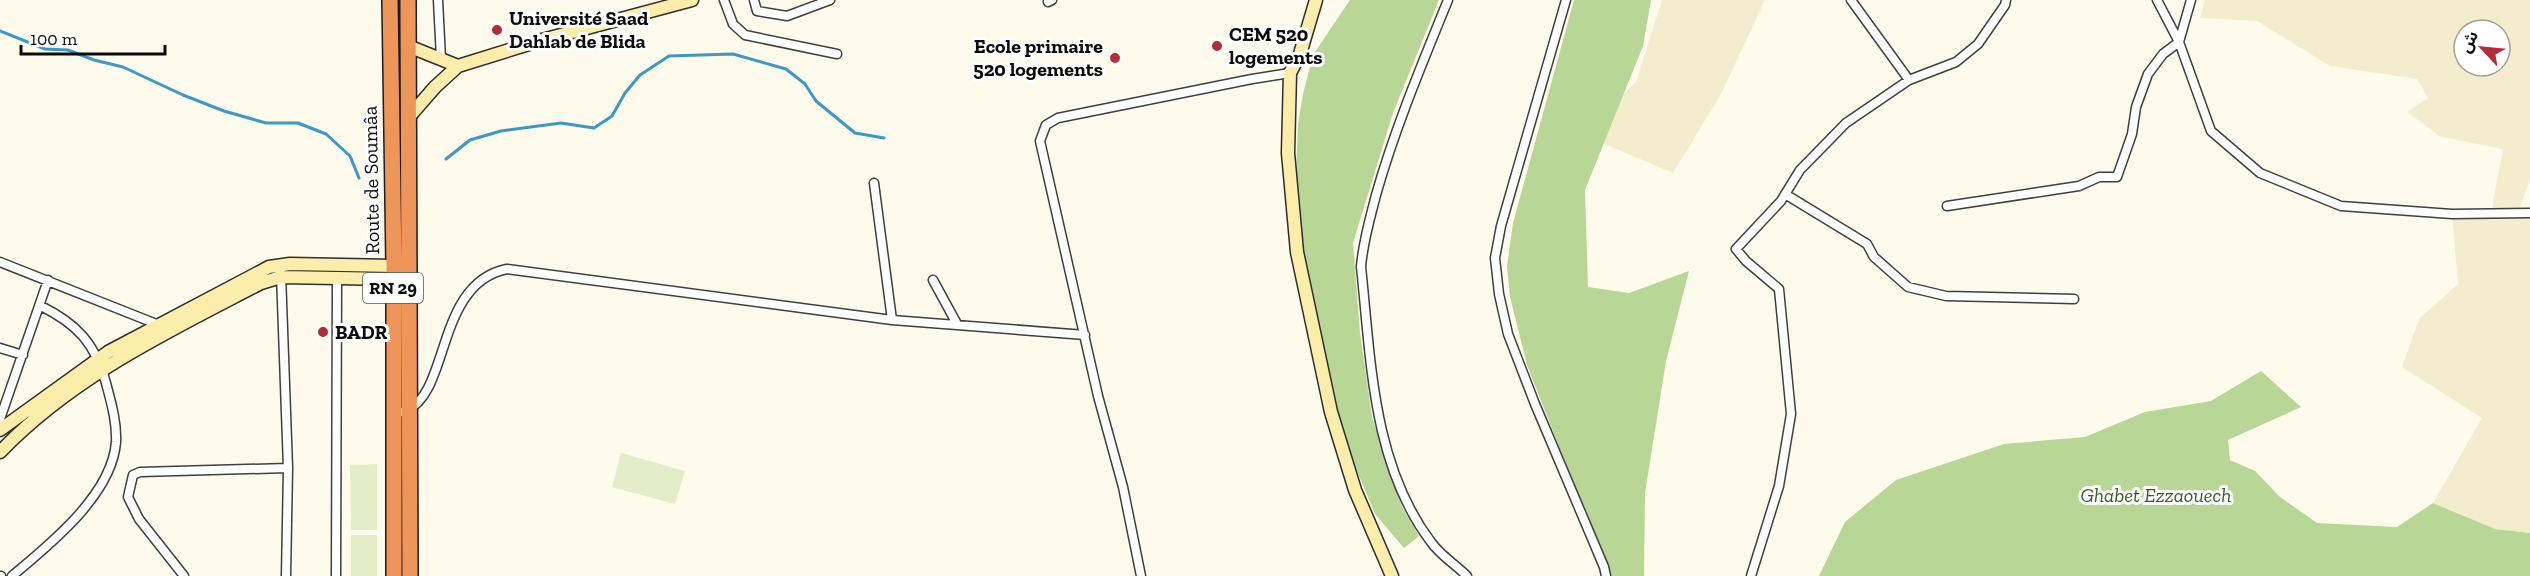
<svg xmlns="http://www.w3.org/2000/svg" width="2530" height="576" viewBox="0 0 2530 576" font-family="'Zilla Slab','Noto Sans Arabic',serif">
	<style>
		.farmland { fill: #f3edce; fill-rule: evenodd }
		.forest { fill: #b8d797 }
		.pitch { fill: #e3eec9 }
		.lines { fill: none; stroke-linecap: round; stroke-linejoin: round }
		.stream { stroke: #3d98c7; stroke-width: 3 }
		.street-casing { stroke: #3f3f3f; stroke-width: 11 }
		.secondary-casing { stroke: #2e2e2e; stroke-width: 15 }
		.highway-casing { stroke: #1d1d1d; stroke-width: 18 }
		.street { stroke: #fff; stroke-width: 8 }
		.secondary { stroke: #fceeaa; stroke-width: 12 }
		.highway { stroke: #ee955a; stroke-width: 15 }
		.poi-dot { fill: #b62a39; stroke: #fff; stroke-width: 2 }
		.labels { text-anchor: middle; stroke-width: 6; stroke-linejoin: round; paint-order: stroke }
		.shield { fill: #fff; stroke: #555; stroke-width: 1.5 }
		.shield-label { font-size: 18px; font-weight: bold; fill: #0c0c0c }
		.poi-label { font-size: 20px; font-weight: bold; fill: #0c0c0c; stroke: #fff; text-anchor: start }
		.street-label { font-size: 20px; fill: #0c0c0c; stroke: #fff }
		.park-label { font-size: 20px; font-style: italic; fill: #316120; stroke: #fff }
	</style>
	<rect width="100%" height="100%" fill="#fefaec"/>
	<path class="farmland" d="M1662,0H1765L1721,94L1673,173L1581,134L1636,82Z
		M2205,0H2530V179L2518,213H2530V533L2495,529L2433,503L2482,418L2402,367L2419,319L2458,284L2452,214L2491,213L2503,149L2441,137L2407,112L2428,98L2417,79L2330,66L2257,21L2200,18ZM2464,30H2500V66H2464Z"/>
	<path class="forest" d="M1350,0H1439L1393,113L1353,243L1360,333L1372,417L1402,507L1419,536L1404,548L1375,514L1347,447L1328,381L1300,232L1296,172L1298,124L1303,94L1313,55Z
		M1574,0H1651L1643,46L1585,190L1588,287L1629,293L1689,271L1666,361L1645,493L1644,576H1610L1527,365L1510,297L1507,266L1513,223Z
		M2261,371L2301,407L2228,440L2230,460L2255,471L2280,497L2317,523L2397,527L2433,503L2495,529L2530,533V576H1819L1845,522L1896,480L2004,444L2085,437L2145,412L2211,401Z"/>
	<path class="pitch" d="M621,453L685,471L675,504L612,487Z
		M377,464V530H351L350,465Z
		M351,535H377V576H351Z"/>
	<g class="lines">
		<path class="stream" d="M0,31L45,49L68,50L94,60L123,67L183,95L224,111L266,123H298L326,134L350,156L359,178
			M446,159L470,140L501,131L561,123L594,128L612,116L625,93L640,75L669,56L733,54L786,69L805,84L816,101L855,133L884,138"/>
		<g class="street-casing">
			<path id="street" d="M438,0L441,59
				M724,0L733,24L745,35L837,54
				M754,0L757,11L787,16L830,0
				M1448,0C1422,64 1395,128 1376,195C1370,219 1363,241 1361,267C1371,359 1372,464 1431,542C1440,555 1456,565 1467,576
				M1566,0L1501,226L1495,258L1499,294L1508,334L1535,404L1604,567L1606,576
				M1851,0L1909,80
				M2157,0L2179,42L2211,131L2260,173L2341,206L2452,214L2530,213
				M1048,2L1052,0
				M874,183L892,320
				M1785,194L1867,244L1874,257L1908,287L1946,296L2074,299
				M1947,206L2079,186L2099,177H2117L2132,134L2136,107L2148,74L2163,54L2179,42L2191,0
				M0,262L159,325
				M281,274L288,468L286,576
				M933,280L957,324
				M0,348L23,355
				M393,414C397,413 403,412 407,410C450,392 436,283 507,269L892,320L1085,335
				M0,419L48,280
				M0,576H1
				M12,576C50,544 112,495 116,442C117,422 111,402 106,383C95,343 77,324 41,306
				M184,576L139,519L128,497L133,475L140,472L288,468
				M336,576L337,277
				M1141,576L1123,487L1098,396L1040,141L1046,125L1058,118L1252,79L1290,73
				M1751,576L1779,486L1791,414L1779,289L1746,261L1736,249L1781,201L1800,170L1846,123L1909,80L1956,62L1978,44L2005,5L2006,0"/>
		</g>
		<g class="secondary-casing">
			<path id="secondary" d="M1316,0L1300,54L1290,73L1288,153L1297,252L1331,412L1355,490L1392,576
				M408,46L458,66
				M408,118L435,87L458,66L542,40L692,0
				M0,430L108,352L269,267L290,264L394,266
				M0,452C73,376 169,331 261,283L281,277L393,279"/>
		</g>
		<g class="highway-casing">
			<path id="highway" d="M390,0L394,266V576
				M408,0L410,576"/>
		</g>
		<use href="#street" class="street"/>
		<use href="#secondary" class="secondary"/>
		<use href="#highway" class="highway"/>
	</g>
	<g class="poi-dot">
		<circle cx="497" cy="30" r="6"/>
		<circle cx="1217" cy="46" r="6"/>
		<circle cx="1115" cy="58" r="6"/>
		<circle cx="323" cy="332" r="6"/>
	</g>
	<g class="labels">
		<rect class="shield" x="363" y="273" width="60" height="30" rx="4.5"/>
		<g class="shield-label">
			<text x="393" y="294">RN 29</text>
		</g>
		<g class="poi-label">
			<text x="509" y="25">Université Saad<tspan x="509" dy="23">Dahlab de Blida</tspan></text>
			<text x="1229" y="41">CEM 520<tspan x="1229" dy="23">logements</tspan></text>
			<text x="1103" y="53" text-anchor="end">Ecole primaire<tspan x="1103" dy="23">520 logements</tspan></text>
			<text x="335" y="339">BADR</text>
		</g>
		<g class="street-label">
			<text transform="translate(371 180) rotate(-91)" y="7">Route de Soumâa</text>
		</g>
		<g class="park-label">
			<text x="2156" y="502">Ghabet Ezzaouech</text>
		</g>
	</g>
	<g transform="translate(2482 48) rotate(296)"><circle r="28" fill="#ffffff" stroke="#9e9e9e" stroke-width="1.5"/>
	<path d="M0-4.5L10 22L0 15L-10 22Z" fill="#b62a39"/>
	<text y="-9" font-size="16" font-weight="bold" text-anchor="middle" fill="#0c0c0c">ش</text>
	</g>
	<path d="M21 45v9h144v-9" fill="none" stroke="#0c0c0c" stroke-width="3"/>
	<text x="30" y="45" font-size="18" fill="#0c0c0c" stroke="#ffffff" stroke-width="4.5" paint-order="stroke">100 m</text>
</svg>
